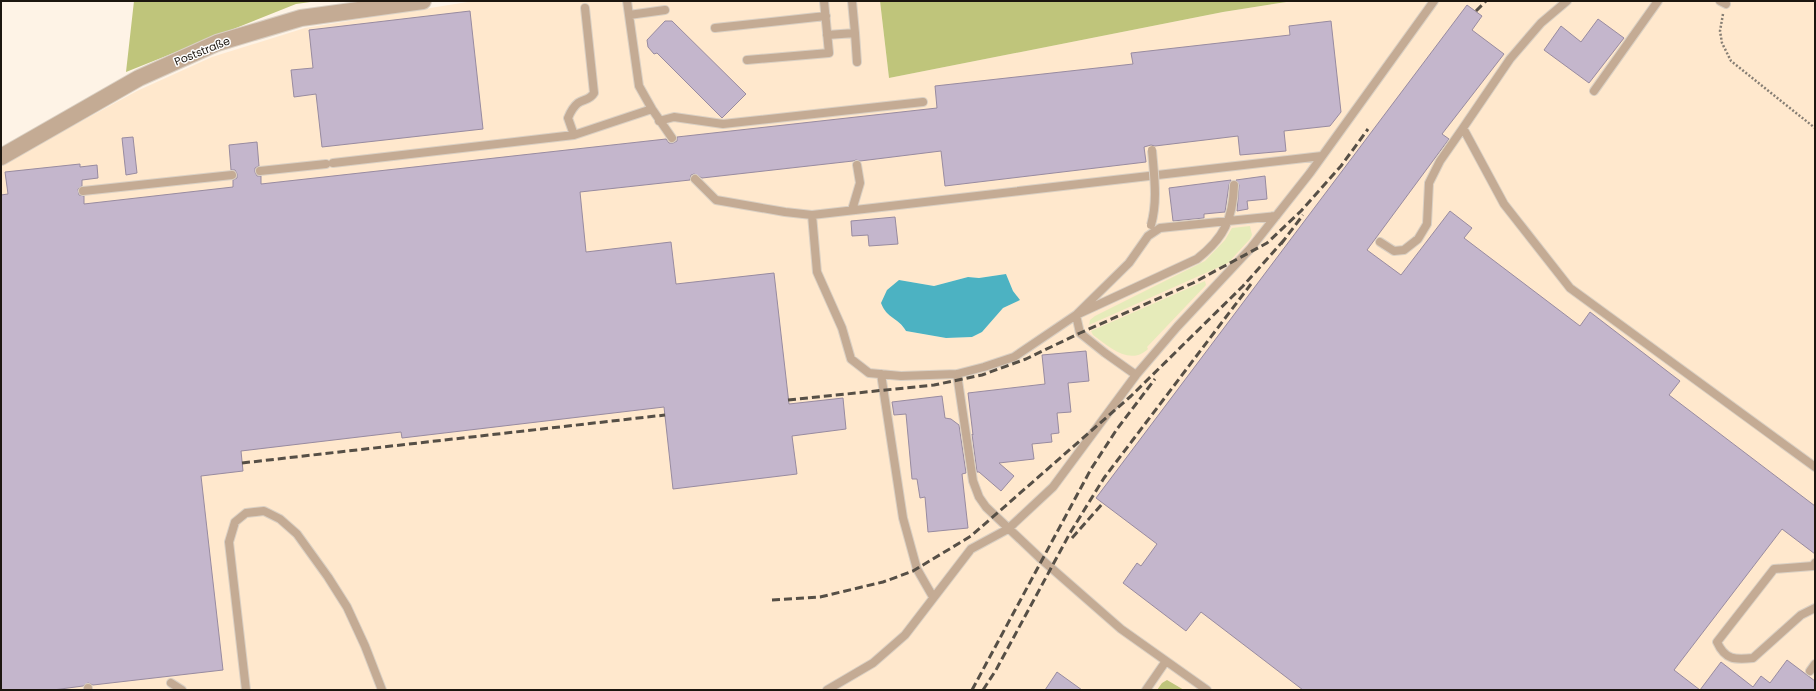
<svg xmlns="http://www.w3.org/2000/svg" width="1816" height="691" viewBox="0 0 1816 691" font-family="Poppins,sans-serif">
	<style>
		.built { fill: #ffe8cd; fill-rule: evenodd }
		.green { fill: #e6ebba }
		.forest { fill: #bfc57b }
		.water { fill: #4cb2c2 }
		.building { fill: #c4b6cc; stroke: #988ba0 }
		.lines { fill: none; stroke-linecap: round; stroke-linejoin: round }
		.service-casing { stroke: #dad0c4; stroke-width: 10 }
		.minor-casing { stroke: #dad0c4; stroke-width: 18 }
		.path { stroke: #867e74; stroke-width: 2.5; stroke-dasharray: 2 2; stroke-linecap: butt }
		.service { stroke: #c4ab94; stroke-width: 8 }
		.minor { stroke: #c4ab94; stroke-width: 16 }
		.rail { stroke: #564f46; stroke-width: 3; stroke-dasharray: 8 4; stroke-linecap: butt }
		.service-bridge-casing { stroke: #dad0c4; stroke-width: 10; stroke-linecap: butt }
		.service-bridge { stroke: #c4ab94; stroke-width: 8 }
		.labels { text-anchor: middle; stroke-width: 3; stroke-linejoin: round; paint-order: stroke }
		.street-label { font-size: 11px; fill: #1c160f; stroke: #fff }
	</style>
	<rect width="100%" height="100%" fill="#fef3e6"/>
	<path class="built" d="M474,1H880L889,78L1223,12L1293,1H1815V690H1V165L137,91L212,57L305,28ZM1006,274L1013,291L1019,300L1003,308L982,332L972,337L946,338L906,331L897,320L899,280L934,286L968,277L979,278Z"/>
	<path class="green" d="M1250,226L1252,235L1250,239L1228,263L1089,325L1090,320L1095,316L1205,261L1225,240L1232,228Z
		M1205,281L1206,285L1147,347L1148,349C1130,366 1109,347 1093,335L1091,331Z"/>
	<path class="forest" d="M134,1H318L296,4L126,72Z
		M880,1H1293L1223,12L889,78Z
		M1167,680L1184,690H1157L1162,683Z"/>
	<path class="water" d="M1006,274L1013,291L1020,300L1003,308L982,332L972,337L946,338L906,331C898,317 887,319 881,303L887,290L899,280L934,286L968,277L979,278Z"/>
	<path class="building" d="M1467,5L1482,16L1472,30L1504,54L1442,134L1449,139L1367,250L1401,275L1450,211L1472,228L1464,238L1580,326L1590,312L1680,381L1669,395L1815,506V554L1782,529L1674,670L1700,690L1721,662L1753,687L1761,676L1770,683L1787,660L1815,681V690H1303L1201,612L1186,631L1123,583L1137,563L1141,566L1157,544L1096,498Z
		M470,11L483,129L322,147L316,94L294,97L291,70L313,68L309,30Z
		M1598,19L1624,38L1589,83L1544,50L1561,26L1581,42Z
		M665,21H672L746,94L722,118L657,53L654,54L648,47L647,40Z
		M1331,21L1341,112L1330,126L1284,131L1286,151L1240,155L1238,136L1155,146L1151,145L1144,147L1146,162L945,186L941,151L860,161L856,160L853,161L702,178L694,174L691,175L690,180L580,192L586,252L671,242L676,284L774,273L789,404L843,398L846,429L792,436L797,474L673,489L664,407L402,438L401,432L241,451L243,471L201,476L223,670L93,685L88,683L83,686L53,690H1V195L8,194L5,172L80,164V167L97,165L98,178L82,180V186L78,189L79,195L84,196V204L233,187V180L237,178V174L235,170H231L229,145L257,142L259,166L255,168V172L257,176H261V184L666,139L669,143H673L677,141V137L937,108L935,86L1133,64L1131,53L1290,35L1289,26Z
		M133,137L137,173L126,175L122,138Z
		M1265,176L1267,199L1247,201L1248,209L1237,211L1239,185L1236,180Z
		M1231,180L1229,185L1225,212L1204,214V218L1173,221L1169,188Z
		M895,217L898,244L869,246L868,235L852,236L851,221Z
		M1086,351L1089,381L1068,383L1071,412L1057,413L1059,433L1051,434L1052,442L1032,444L1034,459L999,463L1014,476L1001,491L979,472H977L972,434L973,435L968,393L1045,384L1042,355Z
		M942,396L945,418L951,419L959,425L966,473L962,474L968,528L928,532L925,497L920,498L917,479H912L906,414L894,415L892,402Z
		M1057,672L1082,690H1045Z"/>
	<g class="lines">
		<g class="service-casing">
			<path id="service" d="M627,1L639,86L652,109L672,138
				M1567,1L1541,23L1510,59L1463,128L1504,204L1570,288L1815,467
				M1720,1L1726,4
				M629,15L665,10
				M715,28L826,16
				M855,33L857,62
				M827,35L855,33L852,1
				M747,60L829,53L824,1
				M1594,91L1658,1
				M659,121L674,117L723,124L923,102
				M574,135L568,118C570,113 573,107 578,103C584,99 590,100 594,93L585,8
				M333,163L574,135L652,109
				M260,171L326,164
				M695,179L716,200L785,212L812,215L817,272L842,328L851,359L869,373L901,376L957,374L984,367L1014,357L1076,315L1197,259C1224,238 1233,219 1234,185
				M83,191L232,175
				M852,210L860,183L857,165
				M812,215L1322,156
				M1380,242L1394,251L1404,250L1418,239L1427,224L1429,183L1440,161L1463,128
				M881,374L903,518L917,569L933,597
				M957,374L973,481L979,497L986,507L1041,559L1121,629L1207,690
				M1136,375L1105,353L1080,333L1076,315L1129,263L1148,236L1160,228L1276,216
				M1815,563L1813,566L1774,569L1717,642C1725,660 1735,660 1753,658L1801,615L1815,608
				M1810,671L1815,664
				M171,683L182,690
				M88,688V690
				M246,690L229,542L235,522L246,513L264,511L280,519L297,534L328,577L347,607L365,646L382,690
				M827,690L873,663L905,635L971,549L1008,529L1053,487L1136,375L1177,327L1250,249L1310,173L1434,1
				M1146,690L1166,661"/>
		</g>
		<g class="minor-casing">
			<path id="minor" d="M1,157L139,78L217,43L301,18L423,1"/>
		</g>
		<path class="path" d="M1723,14L1720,31L1722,43L1731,61L1815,128"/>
		<use href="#service" class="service"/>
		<use href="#minor" class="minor"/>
		<path class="rail" d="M1476,11L1486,1
			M1281,244L1303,215
			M788,400L934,385L982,375L1026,359L1080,333L1193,283L1267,243L1301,211L1341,166L1368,129
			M242,463L665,415
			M1072,538L1103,503
			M772,600L820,597L883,582L913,571L971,536L1131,396L1243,286L1284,240
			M972,690L1091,469L1117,429L1155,379
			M983,690L996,670L1070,533L1104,478L1251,284"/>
		<g class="service-bridge-casing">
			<path id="service-bridge" d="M1151,225C1158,200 1154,176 1152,150"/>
		</g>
		<use href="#service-bridge" class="service-bridge"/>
	</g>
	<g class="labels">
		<g class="street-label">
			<text transform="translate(202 51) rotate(-22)" y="4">Poststraße</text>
		</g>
	</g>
	<rect width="1816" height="691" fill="none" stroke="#1c160f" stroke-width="4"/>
</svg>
